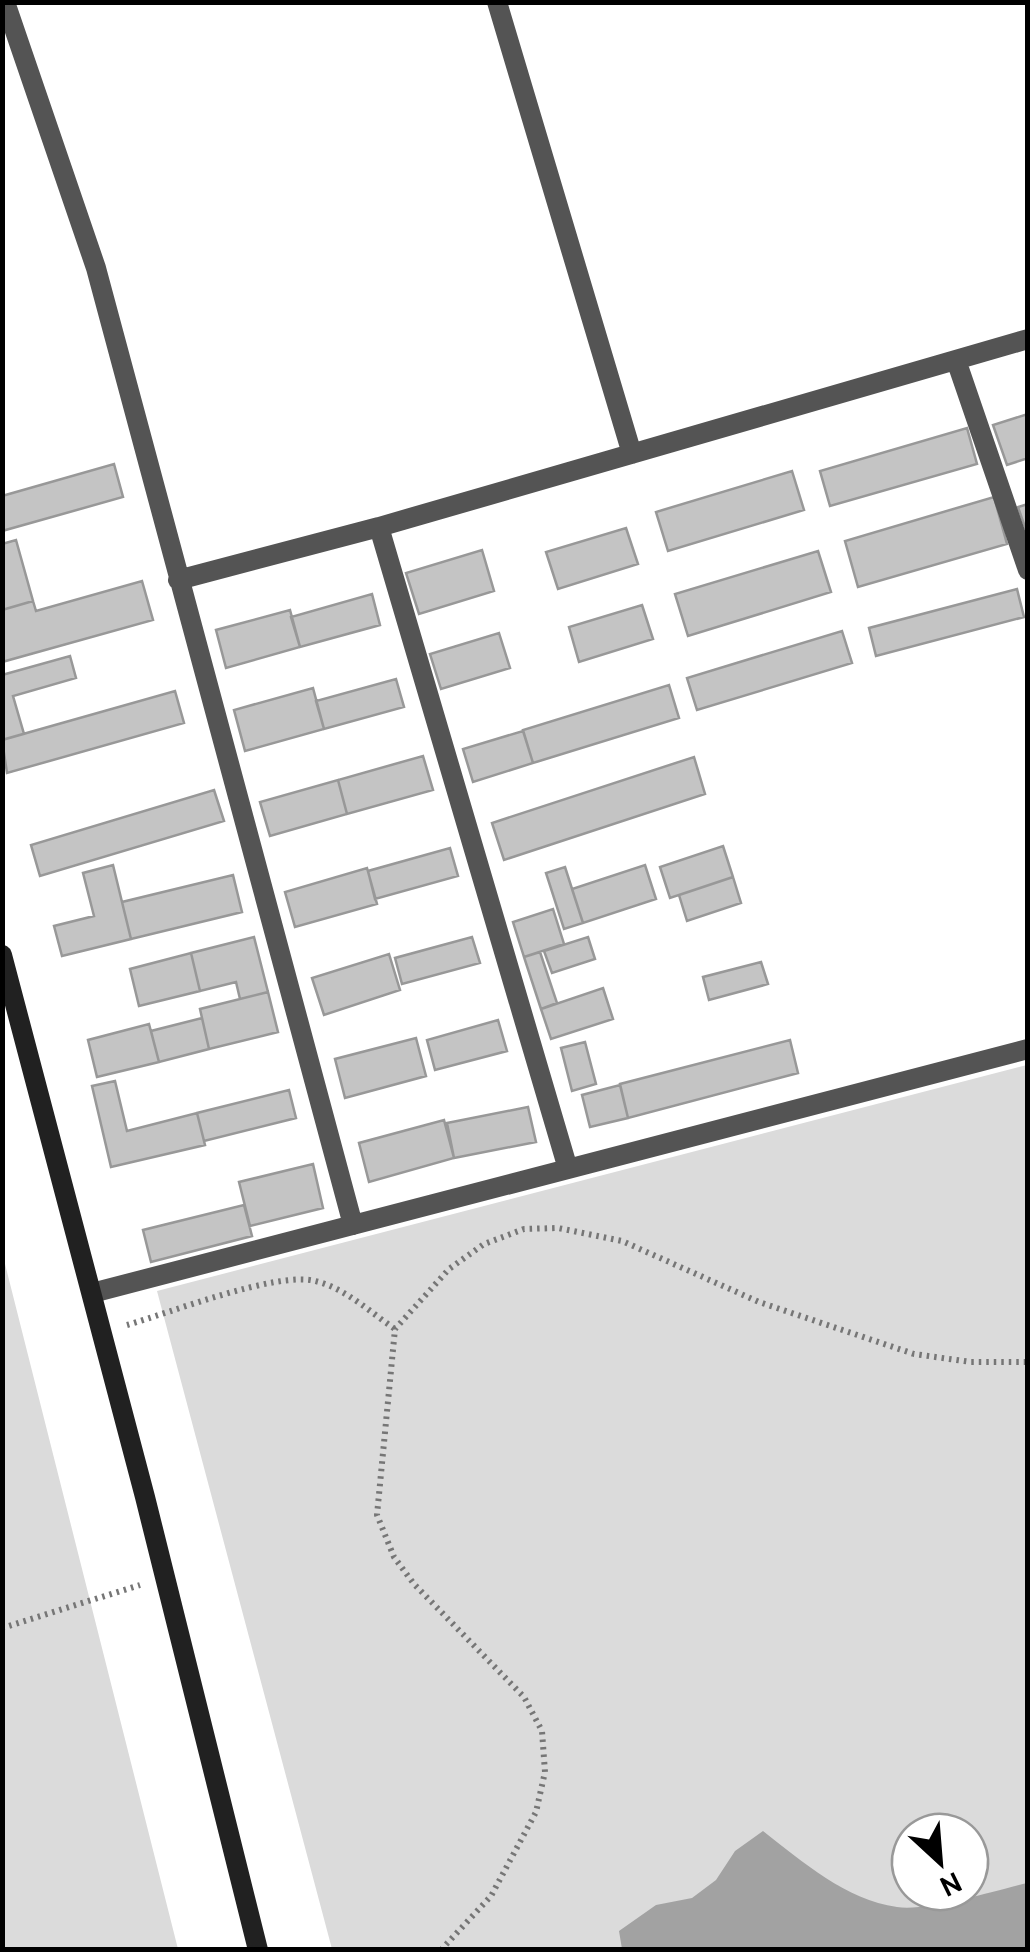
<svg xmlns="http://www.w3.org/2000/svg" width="1030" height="1952" viewBox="0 0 1030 1952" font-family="Cabin,sans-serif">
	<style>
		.green { fill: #dbdbdb; fill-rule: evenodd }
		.water { fill: #a2a2a2 }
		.building { fill: #c4c4c4; stroke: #989898; stroke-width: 2.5 }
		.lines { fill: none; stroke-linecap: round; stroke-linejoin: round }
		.path { stroke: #767676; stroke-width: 6; stroke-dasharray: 2.5 5; stroke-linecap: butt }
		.street { stroke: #545454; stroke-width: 20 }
		.secondary { stroke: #212121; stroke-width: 20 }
	</style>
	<rect width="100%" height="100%" fill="#fff"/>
	<path class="green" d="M1027,1065V1949H332L157,1291ZM910,1832H970V1892H910Z
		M3,1256L178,1949H3Z"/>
	<path class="water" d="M763,1831C803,1862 846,1900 897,1907C926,1912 997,1890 1027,1883V1949H622L619,1931L656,1905L692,1898L716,1880L735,1851Z"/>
	<path class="building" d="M1028,414V458L1007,465L993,425Z
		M967,428L977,464L830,506L820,471Z
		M114,464L123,497L2,531V496Z
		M792,471L804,510L668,551L656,512Z
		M994,497L1007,544L858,587L845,541Z
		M1028,504V536L1018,507Z
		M626,528L638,564L558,589L546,552Z
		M16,540L33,601L2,610V544Z
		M482,550L494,591L419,614L406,573Z
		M818,551L831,592L688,636L675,594Z
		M142,581L153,620L2,662V610L33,601L36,611Z
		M1017,589L1024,617L876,656L869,628Z
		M372,594L380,625L300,647L291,617Z
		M642,605L653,639L579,662L569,627Z
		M290,610L300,647L226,668L216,630Z
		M842,631L852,663L697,710L687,678Z
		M499,633L510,668L441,689L430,654Z
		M70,656L76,678L13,696L24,734L2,740V675Z
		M396,679L404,707L324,729L316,701Z
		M669,685L679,718L533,763L523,730Z
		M313,688L324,729L245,751L234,710Z
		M175,691L184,723L7,773L2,740Z
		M523,731L533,763L473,782L463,749Z
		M423,756L433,790L347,814L338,780Z
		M694,757L705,794L504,860L492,823Z
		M338,780L347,814L270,836L260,802Z
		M214,790L224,821L40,876L31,845Z
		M723,846L733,877L670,898L660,867Z
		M450,848L458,876L375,899L368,871Z
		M113,865L131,939L62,956L54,926L94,916L83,873Z
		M645,865L656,899L583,923L572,889Z
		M565,867L583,923L564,929L546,873Z
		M367,868L377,904L295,927L285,892Z
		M233,875L242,912L131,939L122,902Z
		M733,877L741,903L687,921L679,895Z
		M553,909L564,944L524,957L513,922Z
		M254,937L268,992L240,999L236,982L200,991L191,953Z
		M472,937L480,963L402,984L395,958Z
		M588,937L595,959L552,973L544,951Z
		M540,952L557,1003L541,1009L524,957Z
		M191,953L200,991L139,1006L130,969Z
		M389,954L400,990L324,1015L312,978Z
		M761,962L768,984L709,1000L703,977Z
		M603,988L613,1019L551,1039L541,1009Z
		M268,992L278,1032L209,1049L200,1009Z
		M202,1018L209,1049L159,1062L151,1031Z
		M498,1020L507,1051L435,1070L427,1040Z
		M149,1024L159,1062L97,1077L88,1040Z
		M416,1038L426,1076L345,1098L335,1059Z
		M790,1040L798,1073L628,1118L620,1084Z
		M585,1042L596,1084L572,1091L561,1048Z
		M115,1081L127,1131L197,1113L205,1145L111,1167L92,1086Z
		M620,1085L628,1118L590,1127L582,1095Z
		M289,1090L296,1118L204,1141L197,1113Z
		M528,1107L536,1142L454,1158L447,1123Z
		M444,1120L454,1158L369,1182L359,1143Z
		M313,1164L323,1208L250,1226L239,1182Z
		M244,1205L252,1236L151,1262L143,1230Z"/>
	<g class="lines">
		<path class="path" d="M127,1325C169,1313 277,1271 315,1281C345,1288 370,1312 395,1329
			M2,1628L140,1585
			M441,1950L491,1896L536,1812L545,1772L542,1731L524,1697L414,1584L394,1557L377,1515L395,1329L449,1269L484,1244L524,1229L558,1228L622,1241L759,1302L914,1354L971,1362H1028"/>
		<path class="street" d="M5,2L96,268L353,1225
			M497,2L632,454
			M956,360L1028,570
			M379,527L568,1169
			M178,580L379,527L1028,339
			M92,1293L1028,1049"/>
		<path class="secondary" d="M2,955L145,1497L258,1950"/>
	</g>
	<rect width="1030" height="1952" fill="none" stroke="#000000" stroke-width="10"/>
	<g transform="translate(940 1862) rotate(154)"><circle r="48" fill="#ffffff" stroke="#999999" stroke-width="2.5"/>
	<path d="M0-8L18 38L0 25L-18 38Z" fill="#000000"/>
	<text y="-15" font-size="28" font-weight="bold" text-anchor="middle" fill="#000000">N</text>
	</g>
</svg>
